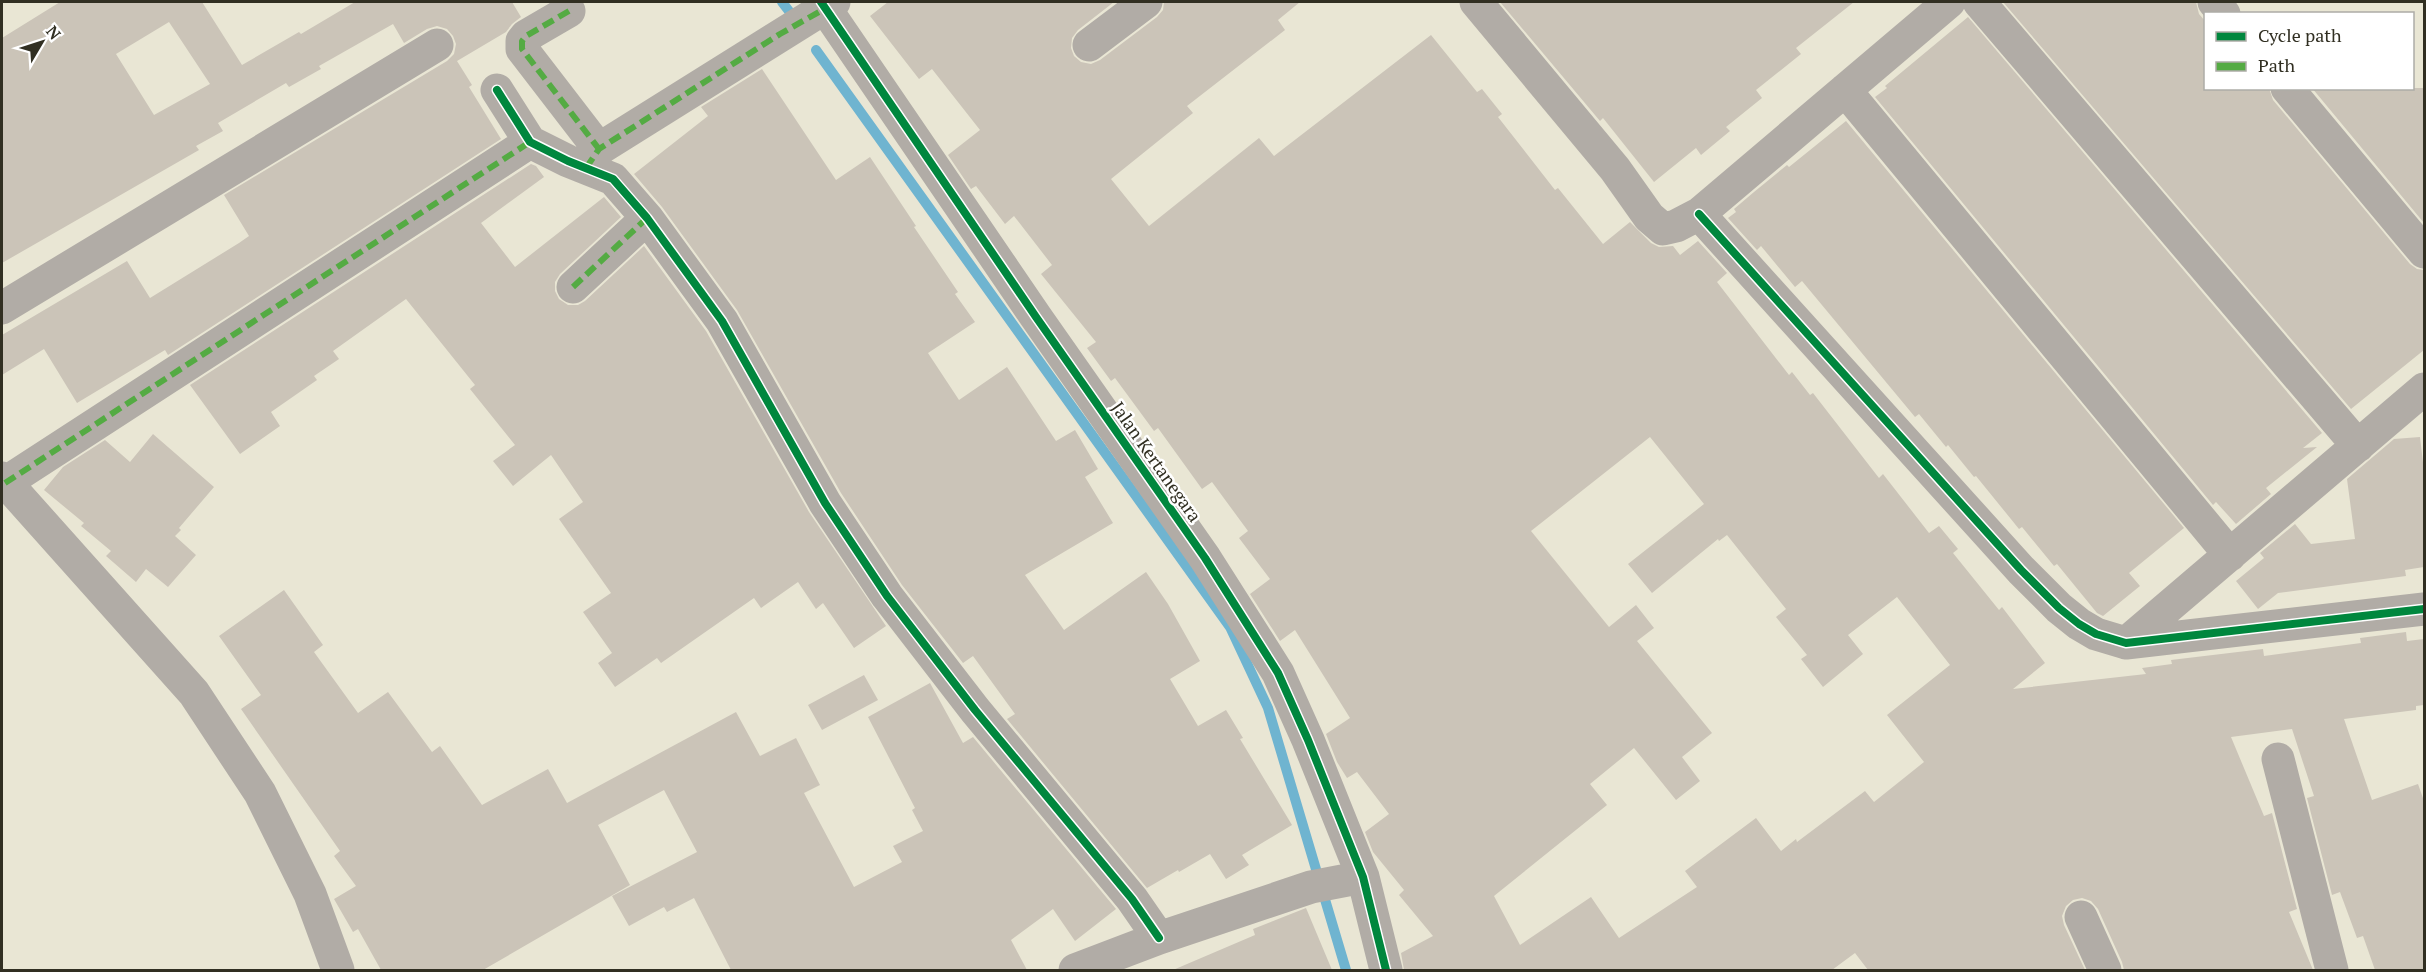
<svg xmlns="http://www.w3.org/2000/svg" width="2426" height="972" viewBox="0 0 2426 972" font-family="'PT Serif',serif">
	<style>
		.lines { fill: none; stroke-linecap: round; stroke-linejoin: round }
		.stream { stroke: #6fb4d0; stroke-width: 10 }
		.building { fill: #cbc4b8; fill-rule: evenodd }
		.minor { stroke: #b1aca6; stroke-width: 33 }
		.quiet { stroke: #54ab43; stroke-width: 6; stroke-dasharray: 12 6; stroke-linecap: butt }
		.cycleway-casing { stroke: #fff; stroke-width: 11 }
		.cycleway { stroke: #00873e; stroke-width: 8 }
		.labels { text-anchor: middle; stroke-width: 5; stroke-linejoin: round; paint-order: stroke }
		.street-label { font-size: 18px; fill: #312f22; stroke: #fff }
	</style>
	<rect width="100%" height="100%" fill="#e9e6d4"/>
	<g class="lines">
		<path class="stream" d="M782,2L792,15
			M816,50L1230,627L1268,708L1346,970"/>
	</g>
	<path class="building" d="M60,2H202L242,65L299,32L301,34L355,2H512L521,17L512,24L506,32L457,61L472,85L469,87L501,139L168,355L165,350L77,403L44,349L2,375V335L127,261L150,298L239,243L249,236L224,195L447,61L454,54L456,44L453,36L447,29L437,26L427,29L404,43L393,24L319,66L321,69L289,87L286,83L218,123L223,131L196,146L199,150L2,263V38ZM169,22L210,84L154,115L116,54Z
		M888,2H1114L1078,30L1072,38L1071,48L1074,56L1081,62L1091,64L1100,60L1157,17L1163,10L1164,2H1300L1278,20L1285,30L1187,106L1193,113L1111,179L1149,226L1259,138L1274,156L1431,35L1477,92L1482,89L1502,114L1498,117L1555,190L1558,188L1603,244L1630,222L1651,243L1659,247L1673,246L1680,255L1698,241L1727,273L1717,282L1789,375L1792,372L1810,395L1813,393L1879,478L1883,474L1929,533L1939,526L1958,549L1953,553L1999,610L2002,607L2045,663L2013,689L2146,674L2142,668L2172,664L2171,660L2263,649L2264,656L2361,643L2360,638L2406,632L2407,641L2424,639V705L2416,706V710L2344,719L2372,800L2418,784L2424,801V970H2375L2363,936L2357,938L2340,892L2332,895L2307,798L2314,796L2292,729L2231,737L2264,816L2272,813L2297,909L2289,912L2313,970H2124L2122,962L2098,909L2091,901L2082,898L2073,900L2066,906L2062,916L2064,925L2085,970H1868L1855,953L1832,970H1404L1401,953L1433,936L1399,895L1404,890L1373,852L1365,832L1389,814L1357,772L1347,778L1337,762L1326,734L1350,718L1295,630L1280,641L1250,594L1270,579L1239,538L1248,531L1212,482L1202,489L1158,428L1154,431L1115,378L1111,381L1087,348L1096,342L1041,274L1052,265L1014,216L1005,224L976,186L971,189L948,155L980,130L932,69L919,79L870,16ZM1650,437L1704,504L1628,564L1652,593L1718,539L1719,541L1727,535L1786,609L1776,617L1807,655L1801,659L1823,687L1863,654L1848,635L1897,597L1950,665L1887,715L1924,762L1874,802L1865,791L1797,842L1796,839L1781,851L1756,818L1685,871L1697,887L1619,938L1591,897L1520,945L1494,896L1607,805L1590,784L1634,748L1676,800L1700,781L1682,757L1712,733L1637,641L1654,628L1636,605L1609,627L1531,531Z
		M1500,2H1854L1796,48L1801,54L1756,90L1762,98L1726,127L1730,131L1701,155L1696,148L1654,182L1603,118L1600,121Z
		M2003,2H2196L2199,14L2205,21V88H2269L2273,100L2410,264L2417,269L2424,270V350L2351,409Z
		M1968,17L2322,433L2303,448L2317,447L2266,488L2271,494L2236,524L2216,502L2213,505L1875,97L1887,88L1885,86Z
		M762,69L836,180L870,157L916,226L914,227L958,292L955,294L975,322L928,353L959,400L1007,367L1056,441L1075,430L1098,469L1085,477L1113,523L1025,575L1064,630L1146,572L1168,604L1200,661L1170,679L1198,726L1226,710L1243,738L1240,739L1292,825L1242,855L1249,865L1226,879L1210,854L1179,872L1178,870L1147,888L1007,719L1015,714L973,656L963,663L902,585L841,493L737,310L662,207L634,174L708,116L701,107Z
		M2312,88H2424V223Z
		M1846,121L2184,528L2129,573L2140,586L2103,616L2097,613L2057,564L2054,566L2022,527L2019,529L1976,476L1974,477L1948,445L1946,447L1919,414L1915,417L1802,281L1795,287L1761,246L1757,250L1728,218L1736,212L1734,209L1754,192L1787,165L1789,167Z
		M531,164L536,166L544,177L481,223L515,267L604,197L621,217L560,274L555,282V291L559,299L568,305H578L585,301L644,246L706,331L809,512L886,626L854,648L823,603L816,609L798,582L761,608L754,598L661,663L657,658L615,687L598,663L612,653L583,612L611,593L559,519L583,502L551,455L513,486L493,461L515,445L470,389L475,385L406,299L333,351L339,359L314,376L317,380L271,412L280,426L240,454L190,385Z
		M153,434L214,487L179,528L181,530L175,536L196,555L168,587L146,569L136,582L106,556L111,551L81,526L84,523L44,490L63,467L105,440L130,462Z
		M2420,437L2424,471V567L2405,570L2406,576L2278,593L2258,609L2236,581L2264,558L2260,553L2295,524L2311,544L2355,539L2347,479L2394,439Z
		M284,590L323,645L314,652L358,713L388,692L432,752L440,746L482,805L548,769L567,803L736,712L760,756L796,738L820,785L804,793L854,887L902,862L893,846L923,831L912,810L915,808L868,717L930,683L963,743L973,737L1116,909L1075,941L1053,909L1011,940L1027,970H731L694,898L667,912L664,907L629,926L612,896L697,852L664,790L598,825L630,885L483,970H381L358,929L353,932L334,899L356,886L334,856L340,851L241,709L261,695L219,636Z
		M864,675L878,700L822,730L808,705Z
		M1306,908L1332,970H1173L1255,935L1253,929Z"/>
	<g class="lines">
		<path class="minor" d="M821,2L1036,317L1205,558L1278,673L1308,740L1363,877L1386,970
			M1476,2L1615,169L1649,217L1663,229L1676,226L1699,214L1949,2
			M1979,2L2358,446
			M2214,2L2224,14
			M569,11L526,36L522,41V49L599,149
			M1089,45L1146,2
			M2287,88L2424,252
			M497,90L530,142L568,161L613,179L647,218L722,321L825,503L887,596L975,710L1132,899L1159,938
			M1845,90L2230,555
			M586,168L599,149L834,2
			M1699,214L2021,570L2059,608L2079,624L2096,634L2126,643L2424,609
			M573,287L647,218
			M2,308L437,45
			M2,478L194,693L260,793L310,894L338,970
			M5,483L530,142
			M2126,643L2424,389
			M2278,759L2332,970
			M2081,917L2105,970
			M1075,970L1159,938L1311,887L1363,877"/>
		<path class="quiet" d="M569,11L526,36L522,41V49L599,149
			M586,168L599,149L780,34L826,8
			M573,287L647,218
			M5,483L530,142"/>
		<g class="cycleway-casing">
			<path id="cycleway" d="M821,2L1036,317L1205,558L1278,673L1308,740L1363,877L1386,970
				M497,90L530,142L568,161L613,179L647,218L722,321L825,503L887,596L975,710L1132,899L1159,938
				M1699,214L2021,570L2059,608L2079,624L2096,634L2126,643L2424,609"/>
		</g>
		<use href="#cycleway" class="cycleway"/>
	</g>
	<g class="labels">
		<g class="street-label">
			<text transform="translate(1156 462) rotate(55)" y="6">Jalan Kertanegara</text>
		</g>
	</g>
	<rect width="2426" height="972" fill="none" stroke="#312f22" stroke-width="6"/>
	<rect x="2204" y="12" width="210" height="78" fill="#ffffff" stroke="#adaca7" stroke-width="1.5"/>
	<rect x="2216" y="32" width="30" height="9" fill="#00873e" stroke="#adaca7" stroke-width="1.5"/>
	<text x="2258" y="42" font-size="18" fill="#312f22">Cycle path</text>
	<rect x="2216" y="62" width="30" height="9" fill="#54ab43" stroke="#adaca7" stroke-width="1.5"/>
	<text x="2258" y="72" font-size="18" fill="#312f22">Path</text>
	<g transform="translate(42 42) rotate(51)" stroke="#ffffff" stroke-width="4.5" paint-order="stroke">
	<path d="M0-4.5L10 22L0 15L-10 22Z" fill="#312f22"/>
	<text y="-9" font-size="16" font-weight="bold" text-anchor="middle" fill="#312f22">N</text>
	</g>
</svg>
